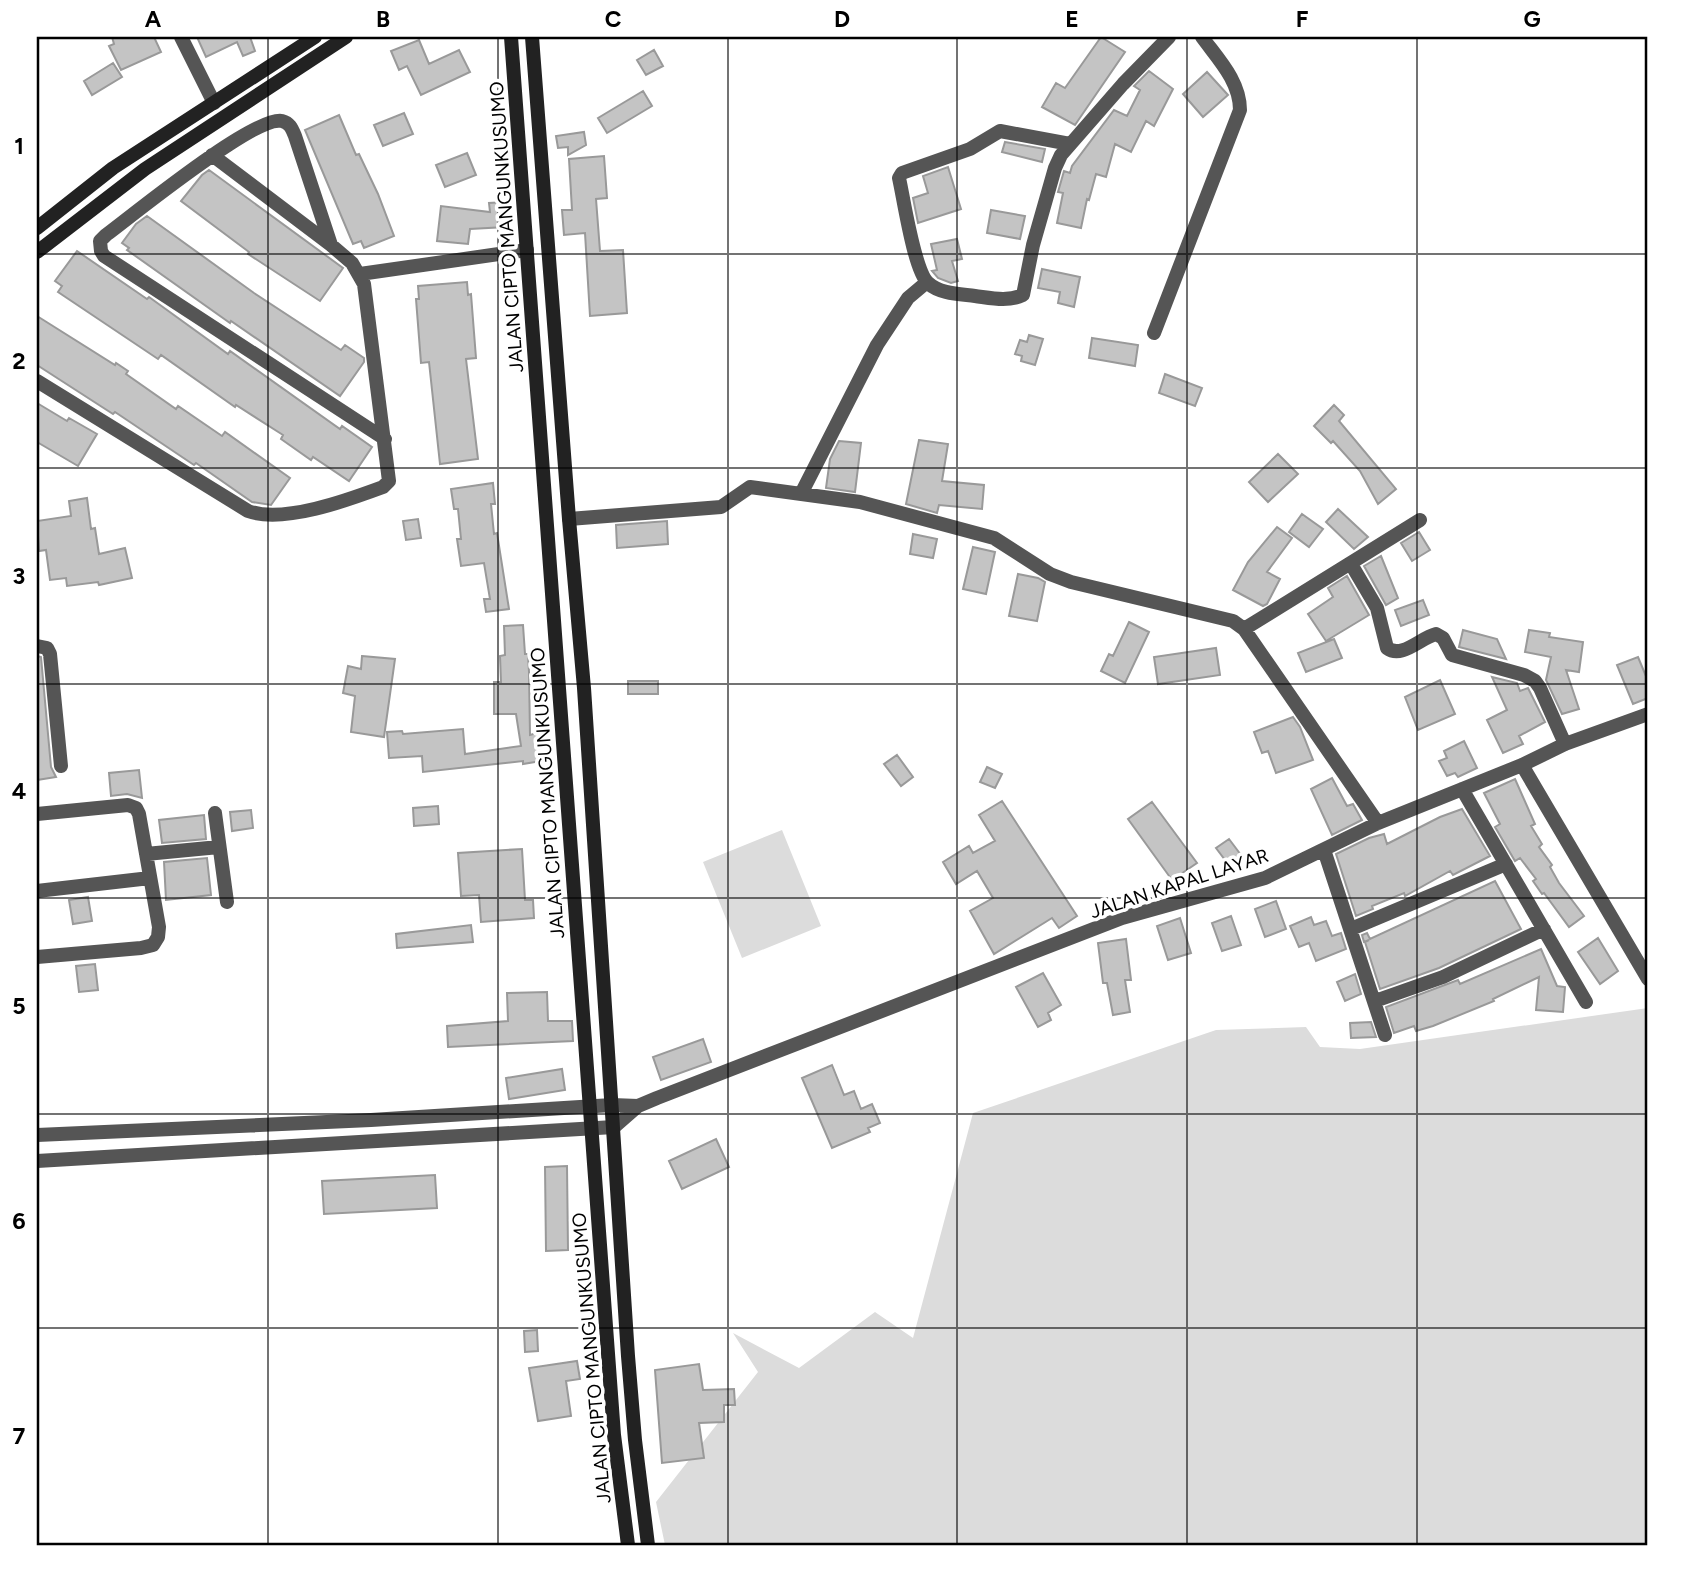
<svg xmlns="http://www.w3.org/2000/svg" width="1685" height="1582" viewBox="0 0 1685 1582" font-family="Figtree,sans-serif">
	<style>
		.green { fill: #dcdcdc }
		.building { fill: #c4c4c4; stroke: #999; stroke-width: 2 }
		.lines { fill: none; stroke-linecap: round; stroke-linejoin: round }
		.street { stroke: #555; stroke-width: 14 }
		.secondary { stroke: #222; stroke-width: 14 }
		.grid { fill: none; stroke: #000; stroke-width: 2; stroke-opacity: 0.55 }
		.labels { text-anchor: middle; stroke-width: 7; stroke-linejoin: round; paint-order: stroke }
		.street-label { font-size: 19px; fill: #000; stroke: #fff }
		.neatline { fill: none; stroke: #000; stroke-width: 2.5 }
		.grid-label { font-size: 23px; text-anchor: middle; font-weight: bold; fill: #000 }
	</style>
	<rect width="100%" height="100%" fill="#fff"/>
	<path class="green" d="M782,830L821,926L742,958L703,862Z
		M1648,1008V1545H665L656,1502L758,1372L733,1333L799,1368L875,1312L913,1338L973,1113L1216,1030L1306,1027L1320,1047L1360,1049Z"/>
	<path class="building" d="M112,37H154L161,52L121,70L109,46L114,44Z
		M197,37H250L255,51L243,56L237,42L206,57Z
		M1101,37L1125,52L1075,125L1042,107L1056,83L1065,88Z
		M419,40L429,64L459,50L470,72L421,95L407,66L399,70L391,51Z
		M654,50L663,66L646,75L637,60Z
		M113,63L122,77L92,95L84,81Z
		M1149,71L1173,89L1154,126L1146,121L1131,152L1115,144L1106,177L1096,174L1089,200L1087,199L1081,228L1057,223L1063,193L1058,192L1064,171L1070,173L1072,166L1114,110L1127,116L1140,90L1134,86Z
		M1207,72L1228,95L1203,117L1183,94Z
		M643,91L652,106L607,133L598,118Z
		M404,113L413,134L383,146L374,125Z
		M339,115L356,155L359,154L378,194L394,236L364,248L361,241L353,244L305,130Z
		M584,132L586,145L568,155V147L558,148L556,136Z
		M1005,142L1045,149L1042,162L1002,152Z
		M467,153L476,175L445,187L436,165Z
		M604,156L607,198L596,199L600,251L623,250L627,313L590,316L585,233L564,235L562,210H572L569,159Z
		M948,167L961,209L918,223L913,198L928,193L923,176Z
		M209,170L343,268L320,301L248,254L249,252L181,201L202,175Z
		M505,202L506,227L470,229L468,244L437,241L441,206L490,212L489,203Z
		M991,210L1025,216L1020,239L987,233Z
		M147,216L254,293L341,350L345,345L364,358V362L340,396L231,321L230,323L127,250L129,248L122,243L136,224Z
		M957,239L962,259L952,261L958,281L951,283L938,278L932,271L937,270L931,244Z
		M77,251L147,299L149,297L228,354L230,351L340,429L342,426L372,447L349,481L313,457L311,460L281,439L283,435L236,405L235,407L161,355L158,359L58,292L62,286L55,281Z
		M1042,269L1080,277L1074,307L1058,303L1060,292L1038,288Z
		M467,282L468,295L471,294L476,358L466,359L478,459L440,464L429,362L421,363L416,299H419L418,286Z
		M37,316L115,365L116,363L128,371L126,374L176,409L178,406L222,436L225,432L290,478L271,505L252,502L196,463L194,465L115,412L113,414L37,365Z
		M1029,335L1043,339L1035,365L1021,361L1022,356L1015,354L1020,340L1027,342Z
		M1092,338L1138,345L1135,366L1089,358Z
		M1165,374L1202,388L1195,406L1159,393Z
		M37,403L67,421L69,418L97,434L78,466L37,442Z
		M1334,405L1344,415L1339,421L1396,489L1378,504L1360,471L1333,441L1331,443L1314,426Z
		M919,440L948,444L942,481L984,485L982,509L939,505L937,513L906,504Z
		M839,441L861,443L855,492L826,488L830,459Z
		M1278,454L1298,474L1268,502L1249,482Z
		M493,483L495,504H491L494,534L497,533L509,609L486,612L484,599H490L484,563L461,566L457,539H461L458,509H454L451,489Z
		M87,498L91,529L95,528L99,554L125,548L132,578L99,585L98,582L67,586L66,578L50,580L46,550L39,551L37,521L71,516L69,501Z
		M1338,509L1368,537L1354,549L1326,522Z
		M1302,514L1323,529L1309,547L1289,532Z
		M418,519L421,538L406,540L403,521Z
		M667,521L668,544L617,548L616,525Z
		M1277,527L1292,538L1267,572L1280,579L1267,604L1263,606L1233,590L1248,562Z
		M1419,532L1430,550L1412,561L1401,543Z
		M913,534L937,539L933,558L910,554Z
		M973,547L995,552L986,594L963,589Z
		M1381,556L1398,598L1386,605L1364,566Z
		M1018,574L1038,578L1045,582L1037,621L1009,616Z
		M1347,576L1369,615L1326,641L1308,614L1333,597L1328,588Z
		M1423,600L1429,615L1401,626L1395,610Z
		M1129,622L1149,632L1125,683L1101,671L1109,654L1113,656Z
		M523,625L525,654H528L529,672L530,735L537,733L541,761L523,764V761L423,772L422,756L389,758L387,732L402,731L403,734L463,729L465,754L521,746L516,714H494V682H501L500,656L505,655L504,626Z
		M1463,630L1497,639L1506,659L1459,647Z
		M1529,630L1550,633L1549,637L1583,642L1579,672L1566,670L1579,709L1562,714L1546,680L1551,657L1525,652Z
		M1334,639L1342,658L1306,672L1298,653Z
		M1216,648L1220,675L1158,684L1154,657Z
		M37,656L41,657L51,767L56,777L37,780Z
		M362,656L395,659L384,737L351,732L355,696L343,693L348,666L361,669Z
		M1638,657L1648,681V698L1633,704L1617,665Z
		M1492,677L1517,683L1520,691L1528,688L1545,722L1519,736L1523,744L1503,753L1487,720L1507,710Z
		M1440,680L1455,714L1418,730L1405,697Z
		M628,681H658V694H628Z
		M1293,717L1300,727L1313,760L1276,773L1268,751L1262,753L1254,732Z
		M1464,741L1477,768L1458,777L1455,773L1447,776L1439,761L1447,758L1444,751Z
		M897,755L913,777L901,786L884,764Z
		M987,767L1002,774L995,788L980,782Z
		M139,770L142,798L127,794L111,796L109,773Z
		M1332,778L1347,806L1353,804L1362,820L1332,835L1311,789Z
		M1515,779L1535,824L1531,826L1542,844L1539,847L1552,865L1550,867L1559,883L1584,916L1569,927L1544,893L1542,894L1533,881L1536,879L1520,858L1515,861L1495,827L1500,824L1484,793Z
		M1002,801L1077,916L1059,928L1052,918L994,954L970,911L993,898L977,871L956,884L943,862L969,846L973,853L995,841L979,815Z
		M1152,802L1197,863L1172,880L1128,819Z
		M438,806L439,824L414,826L413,808Z
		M1462,809L1490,856L1453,875L1450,871L1405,896L1404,893L1372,906L1373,909L1356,916L1336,854L1369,838L1384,834L1387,844L1440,817Z
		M251,810L253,828L232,831L230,812Z
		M204,815L206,839L162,843L159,820Z
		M1229,839L1244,859L1231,868L1216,848Z
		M522,849L525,900H533L534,918L481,922L479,895L461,896L458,853Z
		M207,858L211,895L166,900L164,862Z
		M1495,881L1521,929L1439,968L1380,989L1365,942L1369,940L1364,942L1362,935L1367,933L1370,939Z
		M88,897L92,921L73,924L69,900Z
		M1276,901L1286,929L1265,937L1255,909Z
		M1231,916L1241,945L1222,951L1212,923Z
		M1311,917L1314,925L1326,921L1332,936L1341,933L1346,949L1316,961L1309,943L1299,947L1290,926Z
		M1180,918L1191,953L1168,960L1157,926Z
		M471,925L473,942L397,948L396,934Z
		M1598,938L1618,971L1600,984L1578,952Z
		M1126,939L1131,980H1125L1130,1012L1113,1015L1107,983H1103L1098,943Z
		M1541,949L1557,986L1565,987L1563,1012L1536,1010L1539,977L1493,999L1494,1001L1433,1026L1416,1031L1414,1026L1394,1033L1386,1007L1458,980L1460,984Z
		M95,964L98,990L79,992L76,966Z
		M1043,973L1061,1005L1048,1013L1051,1020L1038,1027L1016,987Z
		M1355,974L1361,994L1345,1001L1337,982Z
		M547,992L548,1021H572L573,1041L448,1047L447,1026L508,1021L507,993Z
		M1371,1022L1376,1037L1351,1038L1350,1023Z
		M703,1039L711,1062L661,1080L653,1057Z
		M832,1065L844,1095L854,1091L861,1109L872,1104L880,1123L868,1128L870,1132L832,1148L802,1078Z
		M562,1069L565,1090L509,1099L506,1078Z
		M716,1139L729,1167L682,1189L669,1161Z
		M567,1166L568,1250L546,1251L545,1167Z
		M435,1175L437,1208L324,1214L322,1181Z
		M537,1330L538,1351L525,1352L524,1331Z
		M577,1361L580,1379L566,1381L571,1416L538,1421L529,1368Z
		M699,1364L703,1390L734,1389L735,1405H724V1422L699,1423L704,1458L662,1463L655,1370Z"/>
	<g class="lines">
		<path class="street" d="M181,37L214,103
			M1070,144L1000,131L970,149L902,173L899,178C904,200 914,270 928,283C940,294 960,294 975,296C991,298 1008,302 1023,295L1033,245L1055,168L1061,155L1123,84L1169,37
			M212,155L331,245
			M360,274L527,250
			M1154,333L1240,110C1240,81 1218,59 1202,37
			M37,381L248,511C283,524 348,500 383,487L389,481L364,284L352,263L331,245L295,136C292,129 290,123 282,121C255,115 133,215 106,235L100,241L101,251L104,256L385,439
			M801,494L877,345L908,298L927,282
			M569,519L721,507L750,487L860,502L994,538L1050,574L1071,582L1233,621L1244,629L1378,823
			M1351,564L1377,608L1387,648C1402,659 1420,638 1436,634L1443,638L1452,655L1524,675L1535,681L1540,688L1565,744
			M1244,629L1420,520
			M37,646L47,648L50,654L61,766
			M1522,765L1648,979
			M1462,789L1586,1002
			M215,813L227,902
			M37,814L128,805L136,808L139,814L159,927L158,937L153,945L141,948L37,957
			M1324,850L1385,1035
			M146,854L219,847
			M37,891L150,878
			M1351,929L1506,864
			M1375,1001L1443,977L1544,929
			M37,1135L371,1120L612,1105L638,1106
			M37,1161L614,1127L638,1106L657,1098L1122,918L1265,878L1378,823L1522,765L1565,744L1648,714"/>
		<path class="secondary" d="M511,37L614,1435L628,1545
			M532,37L569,519L584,688L628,1356L635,1440L648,1545
			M37,228L113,168L315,37
			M37,252L145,169L346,37"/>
	</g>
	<path class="grid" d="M268,37V1545M498,37V1545M728,37V1545M957,37V1545M1187,37V1545M1417,37V1545M37,254H1648M37,468H1648M37,684H1648M37,898H1648M37,1114H1648M37,1328H1648"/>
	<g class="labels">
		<g class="street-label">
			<text transform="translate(506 227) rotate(-94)" y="7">JALAN CIPTO MANGUNKUSUMO</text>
			<text transform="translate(547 793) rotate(-94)" y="7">JALAN CIPTO MANGUNKUSUMO</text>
			<text transform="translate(1179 883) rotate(-18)" y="7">JALAN KAPAL LAYAR</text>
			<text transform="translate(591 1358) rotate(-95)" y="7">JALAN CIPTO MANGUNKUSUMO</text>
		</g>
	</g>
	<rect width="1685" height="1582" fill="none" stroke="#ffffff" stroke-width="77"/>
	<rect x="38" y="38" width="1608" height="1506" class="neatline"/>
	<g class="grid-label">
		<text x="153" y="27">A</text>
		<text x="383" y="27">B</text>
		<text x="613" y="27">C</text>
		<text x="842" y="27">D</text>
		<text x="1072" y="27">E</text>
		<text x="1302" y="27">F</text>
		<text x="1532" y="27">G</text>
		<text x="19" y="154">1</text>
		<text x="19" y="369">2</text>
		<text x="19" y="584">3</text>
		<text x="19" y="799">4</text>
		<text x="19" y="1014">5</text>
		<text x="19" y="1229">6</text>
		<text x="19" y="1444">7</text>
	</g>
</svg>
